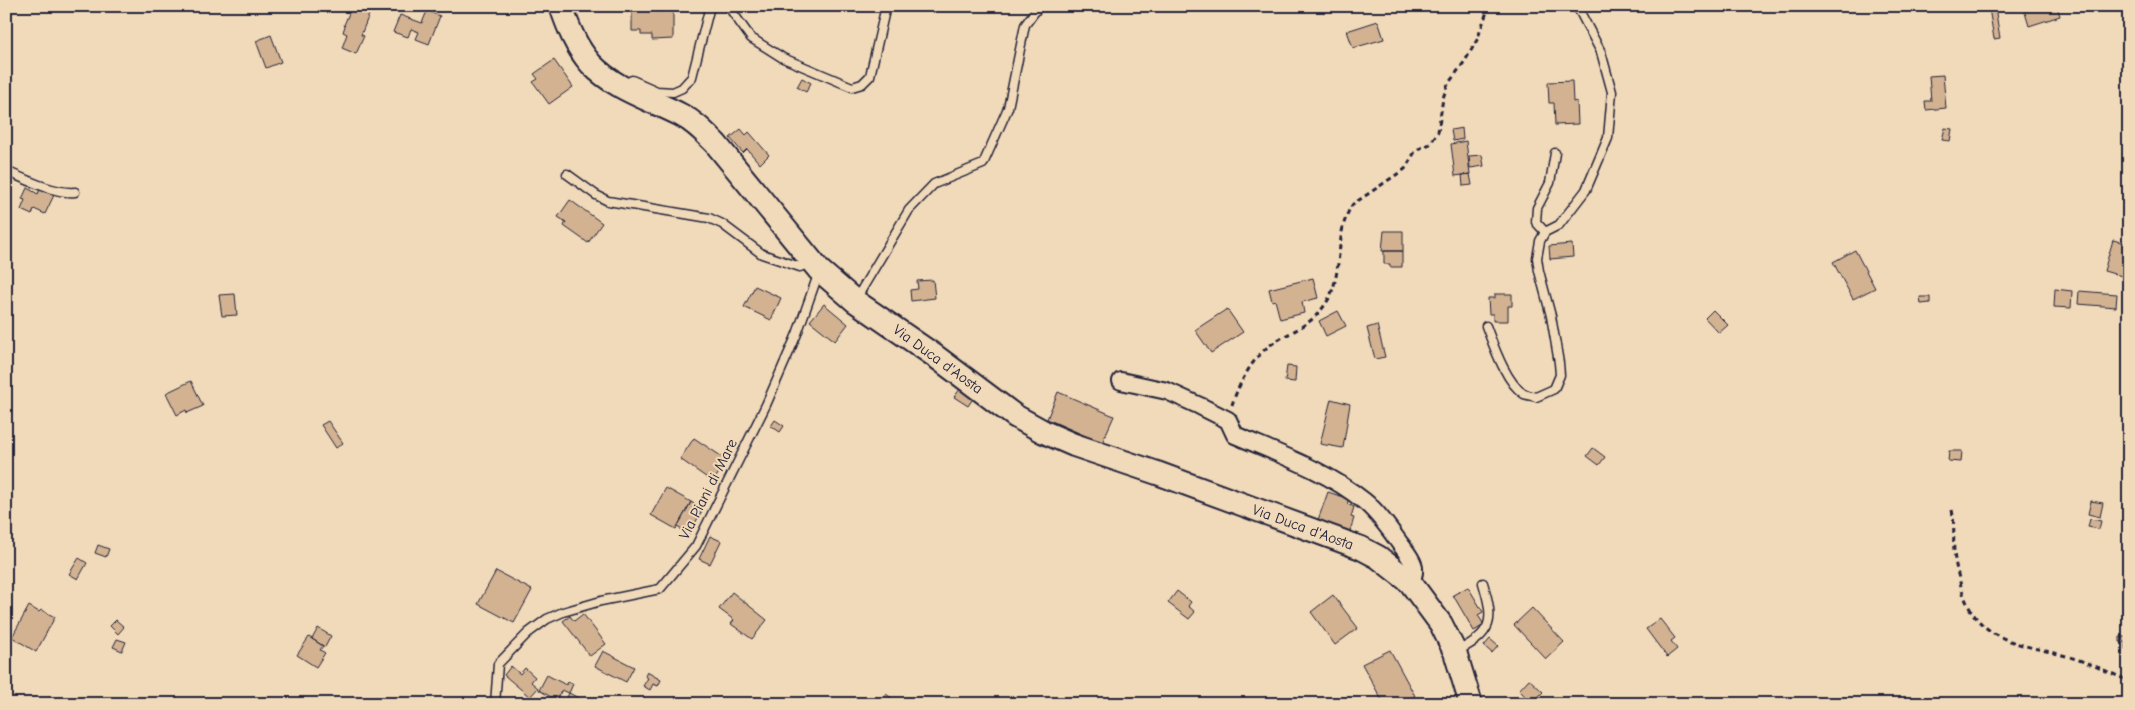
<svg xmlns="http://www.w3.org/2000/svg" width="2135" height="710" viewBox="0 0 2135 710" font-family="'Comic Neue',sans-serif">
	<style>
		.building { fill: #d2b291; stroke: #22223b }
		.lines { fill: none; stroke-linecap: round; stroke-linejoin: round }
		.service-casing { stroke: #22223b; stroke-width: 11 }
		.minor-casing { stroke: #22223b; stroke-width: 20 }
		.secondary-casing { stroke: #22223b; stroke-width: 26 }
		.path { stroke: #22223b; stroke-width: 3; stroke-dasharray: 5 4; stroke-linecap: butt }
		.service { stroke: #f1dab9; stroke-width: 8 }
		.minor { stroke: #f1dab9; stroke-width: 16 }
		.secondary { stroke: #f1dab9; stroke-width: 22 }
		.labels { text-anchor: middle; stroke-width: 4; stroke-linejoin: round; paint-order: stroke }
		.street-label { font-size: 15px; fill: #22223b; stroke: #f1dab9 }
	</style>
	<rect width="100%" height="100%" fill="#f1dab9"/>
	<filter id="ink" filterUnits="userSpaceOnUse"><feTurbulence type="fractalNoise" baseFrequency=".02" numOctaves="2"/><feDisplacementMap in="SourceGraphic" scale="10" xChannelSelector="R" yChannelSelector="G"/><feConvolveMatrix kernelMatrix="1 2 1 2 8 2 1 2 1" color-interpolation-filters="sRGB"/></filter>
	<g filter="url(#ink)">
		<path class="building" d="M352,6L370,12L361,35L364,36L356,54L342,48L347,34L343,32L345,26L344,25Z
			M632,6H655L656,12L673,11V39L652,40V35H641V31H632Z
			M2023,6H2057L2060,16L2029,26Z
			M1995,7L2000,38L1994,39L1989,8Z
			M427,11L440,16L429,44L416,39L419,32L411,29L408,37L393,32L400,15L422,23Z
			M1378,21L1384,39L1353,48L1347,31Z
			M271,35L281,62L266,68L256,41Z
			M554,60L573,87L549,104L533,82L538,79L534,74Z
			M1943,75L1946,108L1926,110L1925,101H1931L1929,76Z
			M802,78L811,83L806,92L797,87Z
			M1572,81L1573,102L1577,101L1578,124L1555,125L1554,103H1549L1548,82Z
			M1462,128L1463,139L1453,141L1451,130Z
			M1945,128L1952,129L1950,141L1942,140Z
			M741,129L746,135L749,132L769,155L760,164L747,149L743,153L730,138Z
			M1466,141L1470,174L1455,176L1451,144Z
			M1482,155L1484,166L1470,168L1469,156Z
			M1470,174L1472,185L1463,186L1462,175Z
			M27,188L38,194L40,189L54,195L45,214L34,209L32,215L21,210L25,200L22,199Z
			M570,200L602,223L588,243L564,226L566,222L558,217Z
			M1384,231H1403V251H1382Z
			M2113,240L2129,244V278L2104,271Z
			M1572,244L1573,257L1550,259L1549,246Z
			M1855,250L1875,288L1853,299L1833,262Z
			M1384,251H1402V267H1390V264H1384Z
			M1313,278L1318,298L1302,302L1304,313L1280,319L1275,300L1272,301L1269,289Z
			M933,280L935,298L911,301L910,290L918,289L917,281Z
			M755,286L781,298L771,320L744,307Z
			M2055,289L2072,291L2071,308L2054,307Z
			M2079,291L2117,294L2116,307L2078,304Z
			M235,294L237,315L222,316L219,295Z
			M1495,294H1512V306H1508V321H1493V314H1489L1488,298H1495Z
			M1920,297H1930V303L1921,304Z
			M824,304L848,324L835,341L810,321Z
			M1227,309L1243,332L1211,353L1195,330Z
			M1713,310L1728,325L1719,333L1705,318Z
			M1338,311L1346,326L1326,336L1319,321Z
			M1377,325L1385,357L1375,359L1367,328Z
			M1287,366L1296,367L1295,382L1285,381Z
			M191,381L203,406L187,413L186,410L177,415L166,393Z
			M961,388L974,397L968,406L954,397Z
			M1058,392L1114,416L1102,443L1047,419Z
			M1331,399L1350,404L1343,448L1320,444Z
			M775,420L784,426L780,432L771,426Z
			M328,421L343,443L336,448L321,425Z
			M694,438L727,460L713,482L680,459Z
			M1593,448L1605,457L1599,465L1587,456Z
			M1949,451H1962L1961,462L1948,461Z
			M666,488L691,502L676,529L651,515Z
			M1328,492L1349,499L1347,504L1354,507L1351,517L1354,518L1350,531L1318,520Z
			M2091,501L2103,503L2100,517L2088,514Z
			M691,502L703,509L689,534L677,527Z
			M2090,519L2101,521L2099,529L2088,527Z
			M710,536L721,541L710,564L699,559Z
			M98,545L109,549L106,557L95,553Z
			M79,558L87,563L78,579L69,574Z
			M496,571L532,590L514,623L478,604Z
			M1468,587L1483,612L1478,615L1484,625L1474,631L1453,595Z
			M1177,591L1191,602L1188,606L1195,612L1189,619L1168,603Z
			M732,592L767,620L752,639L731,624L734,620L719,609Z
			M1333,595L1358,628L1335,645L1311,612Z
			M29,606L39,612L41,610L55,617L36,652L12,637Z
			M1532,608L1564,642L1546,659L1514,625Z
			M583,614L606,644L590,656L563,621L570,616L574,621Z
			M1660,619L1675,638L1671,641L1677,649L1667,657L1646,629Z
			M116,620L124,627L118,634L110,626Z
			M318,628L331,636L325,647L312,639Z
			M309,637L323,646L320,650L325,653L316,667L297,655Z
			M2120,637H2129V649H2125V642H2120Z
			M117,639L126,642L122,651L113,647Z
			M1490,639L1498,646L1492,653L1484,646Z
			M1390,650L1415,696L1401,704H1384L1362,664Z
			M603,651L634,667L626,682L595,666Z
			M511,666L520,674L525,668L535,677L531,682L538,688L530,697L504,675Z
			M647,672L661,680L658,686L653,684L650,690L643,686L648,678L645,676Z
			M547,675L566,685L568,682L573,684L569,693L562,690L556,700L539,690Z
			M1529,679L1543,692L1532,703L1519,690Z
			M569,693L584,701L583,704H569L565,702Z
			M886,694L894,700L891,704H878Z"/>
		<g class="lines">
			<g class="service-casing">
				<path id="service" d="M728,6L751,38L783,58L852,87L862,84L870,76L886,6
					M625,84L632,80L657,91L673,92L682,88L692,77L710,6
					M6,171C25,179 55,194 75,192
					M567,174L596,195L608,201L709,218L722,224L762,254L800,267L809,263
					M1545,232L1536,222L1537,208L1550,183L1555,153
					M856,299L909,210L934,184L983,164L1008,108L1025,25L1039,6
					M1486,326C1493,344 1506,383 1524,394C1527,395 1532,396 1536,397L1554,389L1560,375L1559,363L1551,316L1539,271L1537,258L1540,241L1545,232L1559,225L1586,190L1608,138L1612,92L1601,52L1579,10L1573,6
					M1457,651C1494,633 1494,620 1483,583
					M495,704L498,664L528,633L547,619L563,612L601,601L660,589L696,546L766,405L797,334L819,272"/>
			</g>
			<g class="minor-casing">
				<path id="minor" d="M1121,381L1167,391L1200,406L1228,420L1235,435C1279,454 1327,471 1364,501C1379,513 1390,530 1401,545C1410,557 1420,568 1410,582"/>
			</g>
			<g class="secondary-casing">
				<path id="secondary" d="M561,6C568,27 576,47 591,64C616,90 650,99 681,115C695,122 705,133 716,144L819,270L855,301L935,356L1015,416L1044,432L1074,445L1157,473L1361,548L1378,557L1410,582L1441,624L1455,652L1471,704"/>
			</g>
			<path class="path" d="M1232,405C1237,388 1249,365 1262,352C1285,330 1309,332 1328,300C1344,271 1334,230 1353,204L1405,169L1416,150L1430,144L1438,132L1443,98L1448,84L1465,61L1477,40L1489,6
				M1952,510C1955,524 1953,538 1954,552C1955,563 1958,575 1961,586C1977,648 2029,643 2079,660C2096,666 2113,674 2129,681"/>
			<use href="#service" class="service"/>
			<use href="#minor" class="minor"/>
			<use href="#secondary" class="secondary"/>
		</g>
	</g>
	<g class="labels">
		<g class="street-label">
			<text transform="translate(938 359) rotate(36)" y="5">Via Duca d'Aosta</text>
			<text transform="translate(708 489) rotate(-63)" y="5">Via Piani di Mare</text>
			<text transform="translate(1303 527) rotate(20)" y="5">Via Duca d'Aosta</text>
		</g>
	</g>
	<rect width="2135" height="710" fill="none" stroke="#f1dab9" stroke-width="25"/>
	<rect x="12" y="12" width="2110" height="685" fill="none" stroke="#22223b" stroke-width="2" filter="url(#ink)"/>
</svg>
